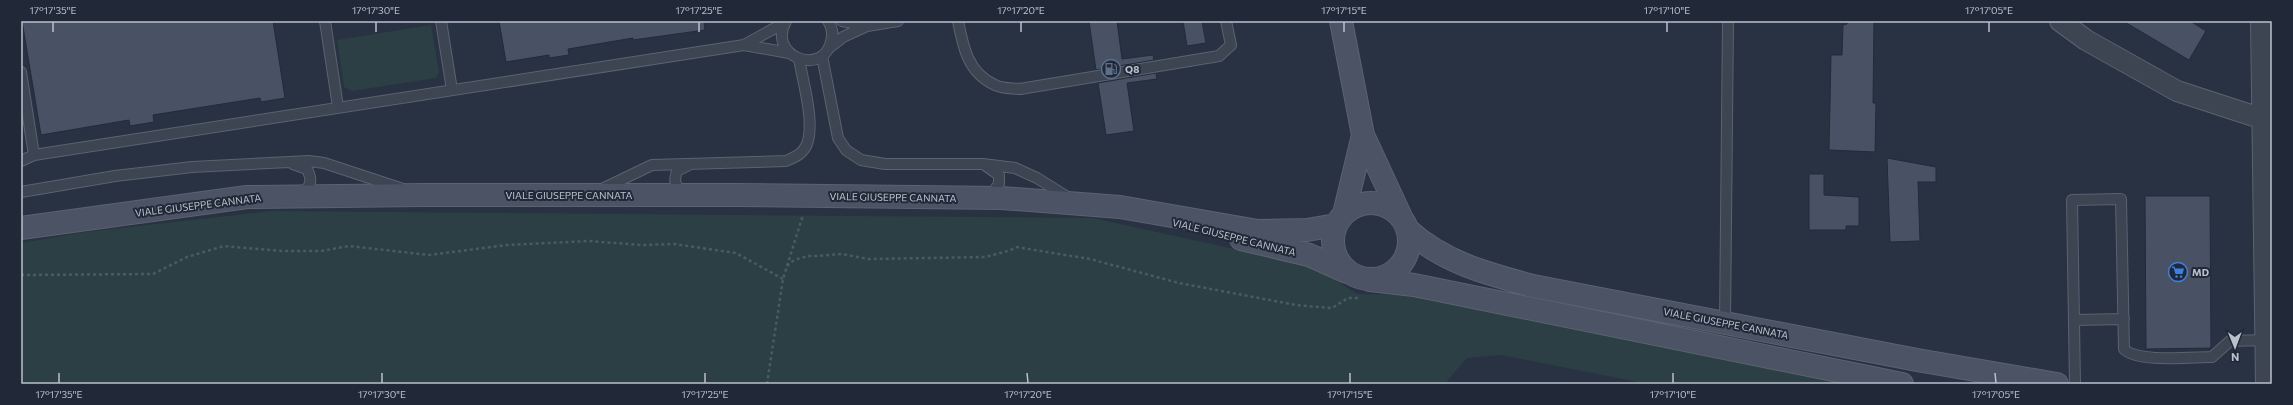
<svg xmlns="http://www.w3.org/2000/svg" width="2293" height="405" viewBox="0 0 2293 405" font-family="Commissioner,sans-serif">
	<style>
		.green { fill: #2b3f44 }
		.building { fill: #485264; stroke: #232b3a }
		.lines { fill: none; stroke-linecap: round; stroke-linejoin: round }
		.lane-casing { stroke: #5b6270; stroke-width: 12 }
		.street-casing { stroke: #5b6270; stroke-width: 22 }
		.secondary-casing { stroke: #5b6270; stroke-width: 24 }
		.path { stroke: #495c60; stroke-width: 2.5; stroke-dasharray: 3 3; stroke-linecap: butt }
		.lane { stroke: #3d4452; stroke-width: 10 }
		.street { stroke: #3d4452; stroke-width: 20 }
		.secondary { stroke: #4b5365; stroke-width: 22 }
		.ticks { fill: none; stroke: #bac0cc; stroke-width: 1.5 }
		.labels { text-anchor: middle; stroke-width: 4; stroke-linejoin: round; paint-order: stroke }
		.poi-label { font-size: 10px; font-weight: bold; fill: #bac0cc; stroke: #212938; text-anchor: start }
		.street-label { font-size: 10px; fill: #bac0cc; stroke: #212938 }
		.neatline { fill: none; stroke: #bac0cc; stroke-width: 1.5 }
		.ticks-label { font-size: 10px; text-anchor: middle; fill: #bac0cc }
	</style>
	<rect width="100%" height="100%" fill="#293243"/>
	<path class="green" d="M431,25L439,72L436,78L352,91L344,87L337,40Z
		M271,211L1093,218L1316,267L1357,294L1420,295L1867,384H1648L1501,355L1467,358L1447,381V384H21V243L85,232Z"/>
	<path class="building" d="M22,21H273L285,98L261,102L260,98L153,115L154,122L130,126L129,120L41,135Z
		M499,21H704L705,30L633,40V38L568,49L569,55L549,58V55L506,62Z
		M1089,21H1117L1122,59L1153,55L1154,60L1096,70Z
		M1183,21H1202L1206,43L1187,46Z
		M1847,21H1874L1873,103H1876L1875,152L1829,150L1831,55H1842L1843,25L1847,24Z
		M2123,21H2190L2206,31L2189,60Z
		M1156,73L1157,79L1127,83L1134,131L1106,135L1098,83Z
		M1887,158L1936,167V182H1918L1920,241L1890,242Z
		M1809,174H1824V195L1859,197V226H1846V230H1809Z
		M2145,196H2210L2211,348L2146,349Z"/>
	<g class="lines">
		<g class="lane-casing">
			<path id="lane" d="M325,21L338,107
				M441,21L452,90
				M786,21C767,55 819,76 830,45C833,37 833,28 828,21
				M958,21C963,47 968,73 995,85C1002,89 1013,88 1020,89L1219,56L1231,45L1226,21
				M867,26L898,21
				M744,45L784,23
				M829,48L843,37L867,26L842,21
				M822,56L838,138L846,150L861,160L885,164H983L1015,168L1037,178L1069,198
				M21,72L34,155L744,45L789,53
				M21,161L34,155
				M293,164L307,169C313,181 311,187 300,194
				M986,166L999,175V184L990,196
				M602,189L652,165L786,161C795,157 803,154 807,144C815,122 803,82 799,59
				M21,192L115,176L192,167L309,161L324,163L403,189
				M684,193L679,191C675,184 674,179 677,171L691,164
				M2074,320L2124,319
				M1725,323L1728,21
				M2075,384L2072,200L2121,199L2124,349C2137,363 2192,357 2212,357L2230,341L2266,340"/>
		</g>
		<g class="street-casing">
			<path id="street" d="M2060,21L2086,40L2177,91L2263,119
				M2261,21L2266,384"/>
		</g>
		<g class="secondary-casing">
			<path id="secondary" d="M1341,21L1363,135L1401,217
				M1333 241a38 38 0 1 1 76 0a38 38 0 1 1-76 0Z
				M1344,214L1363,135
				M21,228L247,197L422,195H737L1002,198L1120,207L1258,231L1307,230L1336,225
				M1407,229C1442,262 1488,274 1533,286L1917,360L2057,384
				M1241,239L1309,255L1347,272
				M1370,280L1414,285L1902,384"/>
		</g>
		<path class="path" d="M787,266L794,260L808,256H818L842,254L868,259L986,257C997,253 1006,253 1016,247L1090,259L1179,283L1296,305L1332,308L1348,298H1360
			M21,275L153,274L187,257L224,246L281,251H321L349,246L429,255L507,245L589,241L641,245L674,244L736,253L783,279
			M767,384L783,279L803,215"/>
		<use href="#lane" class="lane"/>
		<use href="#street" class="street"/>
		<use href="#secondary" class="secondary"/>
	</g>
	<path class="ticks" d="M53,22V32M376,22V32M699,22V32M1021,22V32M1344,22V32M1667,22V32M1989,22V32M59,373V383M382,373V383M705,373V383M1027,373L1028,383M1350,373V383M1673,373V383M1995,373L1996,383"/>
	<defs>
		<g id="fuel-ring" transform="scale(1)"><circle r="9.5" fill="#212938" stroke="#5c6f8a" stroke-width="1.5"/><path d="M-5.5-6h7V0h2V4h1.3V-2.5L3-4.5l.8-.8L6-3V5H2.5V1h-1V6h-7ZM-4.2-4.7v3.2H.2V-4.7Z" fill="#5c6f8a"/></g>
		<g id="supermarket-ring" transform="scale(1)"><circle r="9.5" fill="#212938" stroke="#3f7fe0" stroke-width="1.5"/><path d="M-6-5.5h2.5l.6 2H6L4.5 2H-2.5L-4.4-4H-6ZM-1.5 3.2a1.3 1.3 0 1 0 .1 0ZM3 3.2a1.3 1.3 0 1 0 .1 0Z" fill="#3f7fe0"/></g>
	</defs>
	<g fill-rule="evenodd">
		<use href="#fuel-ring" x="1111" y="69"/>
		<use href="#supermarket-ring" x="2178" y="272"/>
	</g>
	<g class="labels">
		<g class="poi-label">
			<text x="1125" y="73">Q8</text>
			<text x="2192" y="276">MD</text>
		</g>
		<g class="street-label">
			<text x="569" y="199">VIALE GIUSEPPE CANNATA</text>
			<text transform="translate(893 197) rotate(1)" y="4">VIALE GIUSEPPE CANNATA</text>
			<text transform="translate(198 205) rotate(-7)" y="4">VIALE GIUSEPPE CANNATA</text>
			<text transform="translate(1234 237) rotate(14)" y="4">VIALE GIUSEPPE CANNATA</text>
			<text transform="translate(1726 323) rotate(11)" y="4">VIALE GIUSEPPE CANNATA</text>
		</g>
	</g>
	<rect width="2293" height="405" fill="none" stroke="#212938" stroke-width="44"/>
	<g transform="translate(2235 347) rotate(179)" stroke="#212938" stroke-width="3" paint-order="stroke">
	<path d="M0-3L7 15L0 10L-7 15Z" fill="#bac0cc"/>
	<text y="-6" font-size="11" font-weight="bold" text-anchor="middle" fill="#bac0cc">N</text>
	</g>
	<rect x="22" y="22" width="2249" height="361" class="neatline"/>
	<g class="ticks-label">
		<text x="53" y="14">17°17'35"E</text>
		<text x="376" y="14">17°17'30"E</text>
		<text x="699" y="14">17°17'25"E</text>
		<text x="1021" y="14">17°17'20"E</text>
		<text x="1344" y="14">17°17'15"E</text>
		<text x="1667" y="14">17°17'10"E</text>
		<text x="1989" y="14">17°17'05"E</text>
		<text x="59" y="398">17°17'35"E</text>
		<text x="382" y="398">17°17'30"E</text>
		<text x="705" y="398">17°17'25"E</text>
		<text x="1028" y="398">17°17'20"E</text>
		<text x="1350" y="398">17°17'15"E</text>
		<text x="1673" y="398">17°17'10"E</text>
		<text x="1996" y="398">17°17'05"E</text>
	</g>
</svg>
